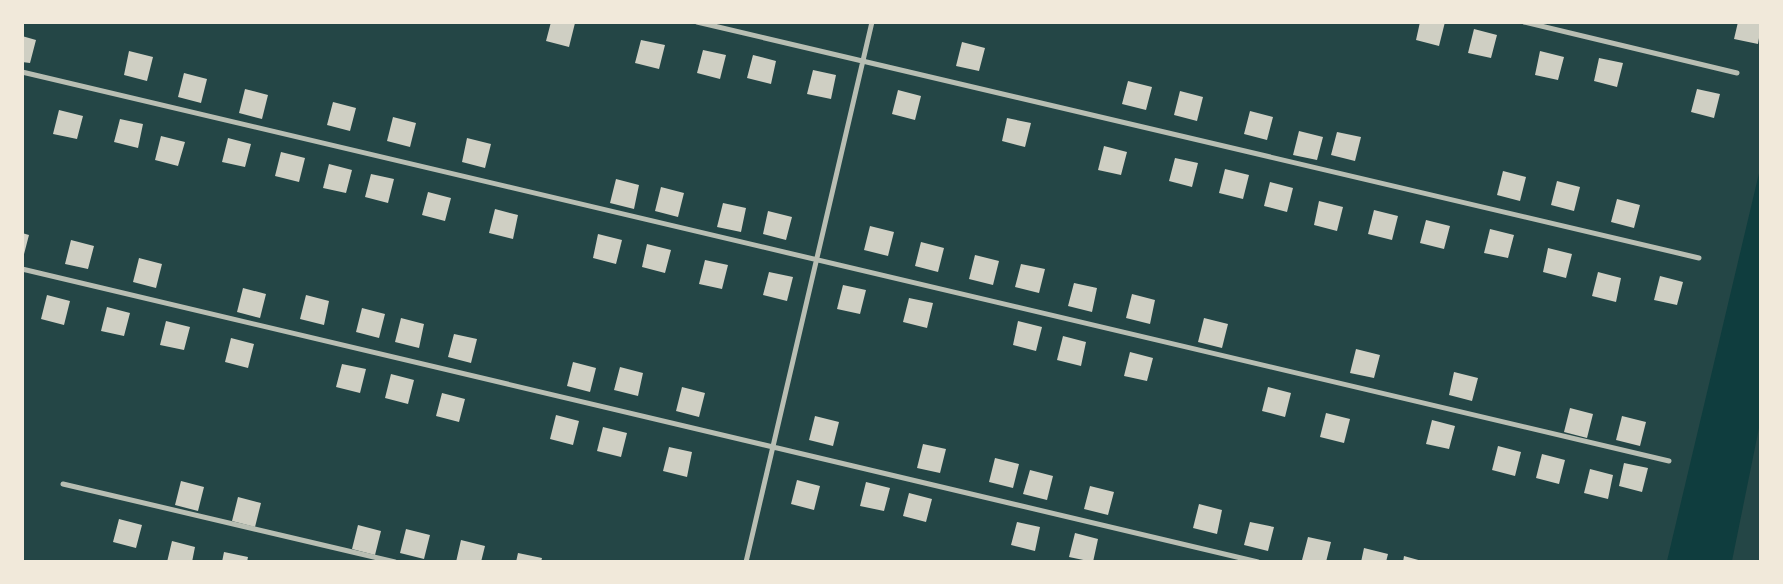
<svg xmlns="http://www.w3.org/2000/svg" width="1783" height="584" viewBox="0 0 1783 584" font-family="'IBM Plex Sans',sans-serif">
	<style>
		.green { fill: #244646 }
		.building { fill: #cfcfc3 }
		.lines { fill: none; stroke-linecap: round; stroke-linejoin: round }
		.minor { stroke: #b8beb3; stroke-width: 5 }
	</style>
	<rect width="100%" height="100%" fill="#0f3d3e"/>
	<path class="green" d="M22,23H1760V169L1667,561H23Z
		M1760,423V561H1732Z"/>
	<path class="building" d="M551,22L575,23L569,47L546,41Z
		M1420,22H1445L1439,46L1416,40Z
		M1738,22H1760V32L1758,44L1734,39Z
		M1474,29L1497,35L1491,58L1468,53Z
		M22,36L36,40L30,63L22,62Z
		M641,40L665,45L659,69L635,63Z
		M962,42L985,48L979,71L956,66Z
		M703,50L726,55L720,79L697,73Z
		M129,51L153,57L147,81L124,75Z
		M1540,51L1564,57L1558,80L1535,75Z
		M753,55L776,61L771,84L747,78Z
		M1599,58L1623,63L1617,87L1594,81Z
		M813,70L836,75L831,99L807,94Z
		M184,73L207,79L201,103L178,97Z
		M1128,81L1152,87L1146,110L1122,104Z
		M245,89L268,95L262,119L239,113Z
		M1697,89L1720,94L1714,118L1691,112Z
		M898,90L921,96L915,120L892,114Z
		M1180,91L1203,97L1197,121L1174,115Z
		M333,102L356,108L350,131L327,125Z
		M59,110L83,116L77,139L53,134Z
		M1250,111L1273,117L1267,140L1244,134Z
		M393,117L416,123L410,147L387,141Z
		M1007,118L1031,123L1025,147L1002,141Z
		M120,119L143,124L138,148L114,142Z
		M1299,131L1323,137L1317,160L1293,155Z
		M1337,132L1361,137L1355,161L1331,155Z
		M161,136L185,142L178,166L155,160Z
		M228,138L251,144L245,167L222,162Z
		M467,138L491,144L485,168L462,162Z
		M1104,146L1127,152L1121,175L1098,170Z
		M281,152L305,158L299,182L275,176Z
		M1175,158L1198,163L1192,187L1169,181Z
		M329,164L352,170L346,193L323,188Z
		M1225,169L1249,175L1243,199L1219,193Z
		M1503,171L1526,177L1520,201L1497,195Z
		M371,174L394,179L388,203L365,197Z
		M616,179L639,185L634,209L610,203Z
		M1557,181L1580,187L1574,211L1551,205Z
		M1270,182L1293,188L1287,212L1264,206Z
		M661,187L684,193L678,217L655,211Z
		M428,192L451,198L445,221L422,215Z
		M1617,199L1640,205L1634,228L1611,222Z
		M1319,201L1343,207L1337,231L1314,225Z
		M723,203L746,208L741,232L717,227Z
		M495,209L518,215L513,239L489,233Z
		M1374,210L1398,216L1392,240L1368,234Z
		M768,211L792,217L786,240L763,234Z
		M1426,220L1450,226L1444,249L1420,243Z
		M870,226L894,232L888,256L864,250Z
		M1490,229L1514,235L1508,258L1484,253Z
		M22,233L29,235L23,258H22Z
		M598,234L622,240L616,264L593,258Z
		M71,240L94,246L88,269L65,264Z
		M921,242L944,248L938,272L915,266Z
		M647,244L671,250L665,273L642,267Z
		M1548,248L1572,254L1566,278L1543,272Z
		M975,255L999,261L993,285L969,279Z
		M139,258L162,264L156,288L133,282Z
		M705,260L728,265L722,289L699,284Z
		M1021,264L1045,269L1039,293L1015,287Z
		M769,272L793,277L787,301L763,295Z
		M1598,272L1621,278L1616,302L1592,296Z
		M1660,276L1683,282L1677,305L1654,300Z
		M1074,283L1097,288L1092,312L1068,306Z
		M843,285L866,290L860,314L837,309Z
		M243,288L266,294L260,318L237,312Z
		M1132,294L1155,300L1150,324L1126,318Z
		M47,295L70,301L64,325L41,319Z
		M306,295L329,301L324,325L300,319Z
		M909,298L933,303L927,328L903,322Z
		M107,307L130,313L124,336L101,331Z
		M362,308L385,314L379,338L356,332Z
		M401,318L424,324L419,348L395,342Z
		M1204,318L1228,324L1222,348L1198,342Z
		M166,321L190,327L184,350L160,345Z
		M1018,321L1042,327L1036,351L1013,345Z
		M454,334L477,339L471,363L448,357Z
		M1063,336L1086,342L1081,366L1057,360Z
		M231,338L254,344L248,368L225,362Z
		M1356,349L1380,355L1374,378L1350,373Z
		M1130,352L1153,358L1147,381L1124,376Z
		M573,362L596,368L590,392L567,386Z
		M342,364L366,369L360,393L336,387Z
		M620,367L643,373L638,396L614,390Z
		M1454,372L1478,378L1472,401L1449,395Z
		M391,374L414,380L408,404L385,398Z
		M682,387L705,393L699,417L676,411Z
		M1268,387L1291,393L1285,417L1262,411Z
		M442,393L465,399L459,422L436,416Z
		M1570,408L1593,414L1587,438L1564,432Z
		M1326,413L1350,419L1344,443L1320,437Z
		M556,415L579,421L573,445L550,439Z
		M815,416L839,422L833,446L809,440Z
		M1622,416L1646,422L1640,446L1616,440Z
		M1432,420L1455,426L1449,449L1426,444Z
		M603,427L627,433L621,457L597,451Z
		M923,444L946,449L940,473L917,468Z
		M1498,446L1521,452L1515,476L1492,470Z
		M669,447L692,452L687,477L663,471Z
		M1542,454L1565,460L1559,484L1536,478Z
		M995,458L1019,464L1013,488L989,482Z
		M1624,463L1648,468L1642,492L1619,486Z
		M1590,469L1613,475L1608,499L1584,493Z
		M1030,470L1053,476L1047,500L1023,494Z
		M797,480L820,486L814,510L791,504Z
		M181,481L204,487L198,511L175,505Z
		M866,482L890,488L884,511L860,506Z
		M1090,486L1114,492L1108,515L1084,509Z
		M909,493L932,499L926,522L903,516Z
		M238,497L261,503L255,527L232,521Z
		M1199,504L1222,510L1217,534L1193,528Z
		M119,519L142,525L136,548L113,542Z
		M1017,522L1040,527L1035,551L1011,545Z
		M1250,522L1274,527L1268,551L1244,545Z
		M358,525L381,531L375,555L352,549Z
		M406,529L430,535L424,559L400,553Z
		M1075,533L1098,539L1093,562L1069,557Z
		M1308,537L1331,542L1326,562L1302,560Z
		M461,540L485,546L481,562H456Z
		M172,541L195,547L192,562H167Z
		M1364,548L1388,554L1386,562H1361Z
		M224,552L248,557L247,562H222Z
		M518,553L542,558L541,562H516Z
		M1404,556L1422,561V562H1403Z"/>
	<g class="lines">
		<path class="minor" d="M697,22L1699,258
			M1524,22L1737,73
			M22,72L1669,461
			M22,269L1258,562
			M63,484L395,562
			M746,562L872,22"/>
	</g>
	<rect width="1783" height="584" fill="none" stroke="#f1e9da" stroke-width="48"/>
</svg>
